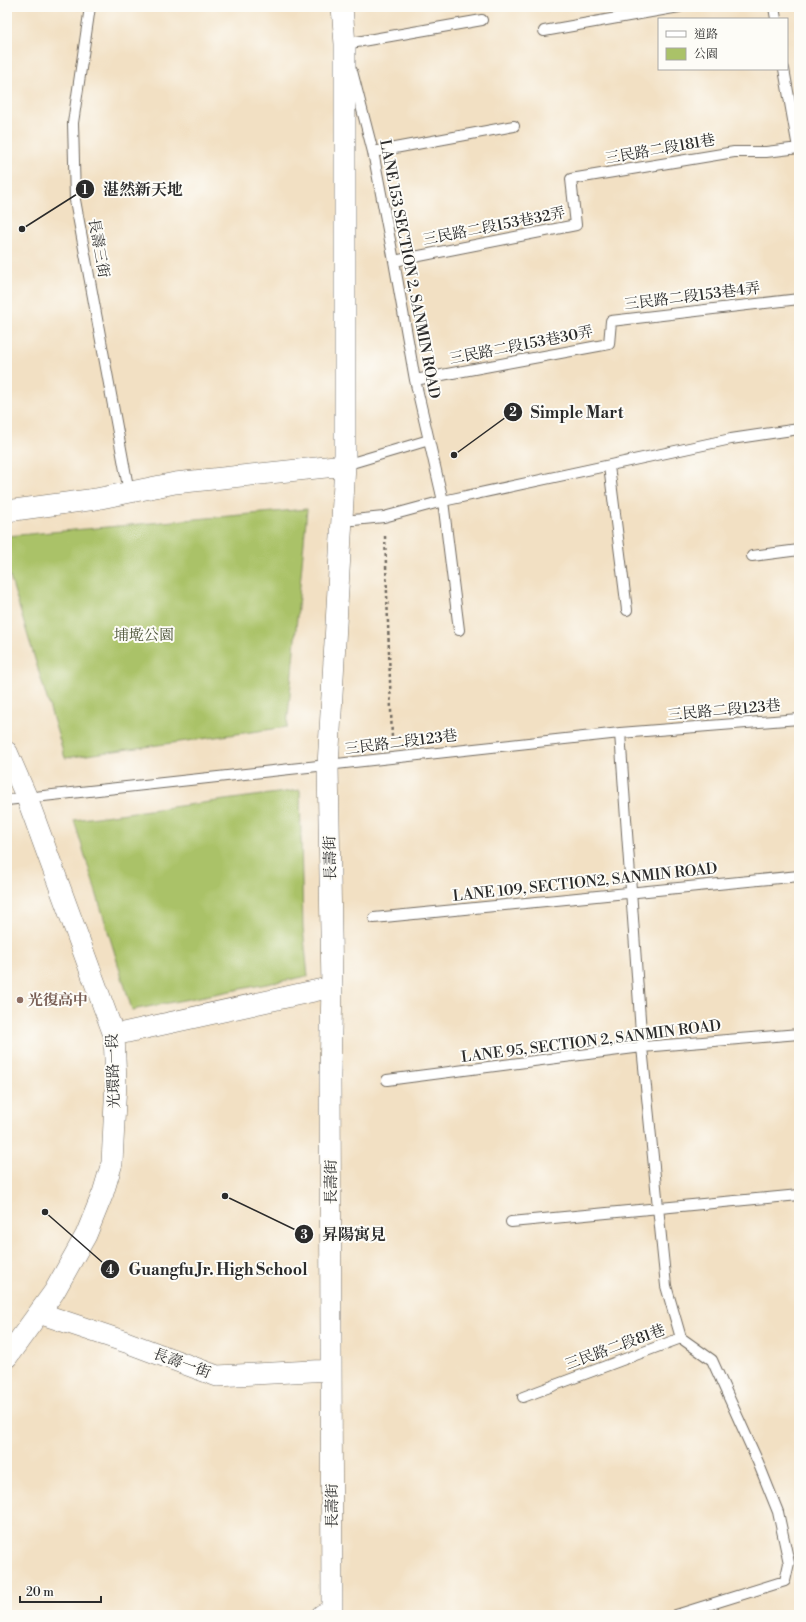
<svg xmlns="http://www.w3.org/2000/svg" width="806" height="1622" viewBox="0 0 806 1622" font-family="'Libre Bodoni','Noto Serif TC',serif">
	<style>
		.park { fill: #aac268; stroke: #6a764a }
		.lines { fill: none; stroke-linecap: round; stroke-linejoin: round }
		.service-casing { stroke: #716a60; stroke-width: 12 }
		.minor-casing { stroke: #716a60; stroke-width: 22 }
		.path { stroke: #716a60; stroke-width: 2.5; stroke-dasharray: 3 3; stroke-linecap: butt }
		.service { stroke: #fff; stroke-width: 10 }
		.minor { stroke: #fff; stroke-width: 21 }
		.education-dot { fill: #8d6e63; stroke: #fdfcf7; stroke-width: 1.5 }
		.labels { text-anchor: middle; stroke-width: 4; stroke-linejoin: round; paint-order: stroke }
		.street-label { font-size: 15px; fill: #2b2b2b; stroke: #fdfcf7 }
		.park-label { font-size: 15px; fill: #51583d; stroke: #fdfcf7 }
		.education-label { font-size: 15px; font-weight: bold; fill: #785e54; stroke: #fdfcf7; text-anchor: start }
		.leader { fill: none; stroke: #2b2b2b; stroke-width: 1.5 }
		.callout-dot { fill: #2b2b2b; stroke: #fdfcf7; stroke-width: 1.5 }
		.mark-label { font-size: 12px; text-anchor: middle; font-weight: bold; fill: #fff }
		.callout-label { font-size: 16px; text-anchor: middle; font-weight: bold; fill: #2b2b2b; stroke: #fdfcf7; stroke-width: 4; stroke-linejoin: round; paint-order: stroke }
	</style>
	<rect width="100%" height="100%" fill="#fdfcf7"/>
	<filter id="ink" filterUnits="userSpaceOnUse"><feTurbulence type="fractalNoise" baseFrequency=".025" numOctaves="2"/><feDisplacementMap in="SourceGraphic" scale="8" xChannelSelector="R" yChannelSelector="G"/><feConvolveMatrix kernelMatrix="1 2 1 2 8 2 1 2 1" color-interpolation-filters="sRGB"/></filter>
	<filter id="wash" filterUnits="userSpaceOnUse"><feTurbulence type="fractalNoise" baseFrequency=".012" numOctaves="4" result="noise"/><feDisplacementMap in="SourceGraphic" scale="16" xChannelSelector="R" yChannelSelector="G"/><feGaussianBlur stdDeviation="0.9" result="paint"/><feColorMatrix in="noise" values="0 0 0 0 0 0 0 0 0 0 0 0 0 0 0 0 0 1.4 0 .05"/><feComposite in="paint" operator="in"/></filter>
	<g filter="url(#wash)">
		<rect width="100%" height="100%" fill="#f2e0c3"/>
		<path class="park" d="M307,509L287,727L65,758L7,567V536Z
			M300,790L303,928L308,976L132,1010L74,820Z"/>
	</g>
	<g filter="url(#ink)">
		<g class="lines">
			<g class="service-casing">
				<path id="service" d="M90,7L73,123L75,200L129,492
					M774,7L776,19
					M544,31L679,7
					M346,47L345,44L482,20
					M784,69L798,148
					M352,71L373,152L394,261L415,380L443,501L459,630
					M373,152L514,126
					M394,261L576,225L571,179L734,152H766L799,148
					M415,380L609,344L611,321L799,299
					M345,465L429,440
					M609,466L627,610
					M343,521L384,517L443,501L731,439L799,429
					M752,556L799,550
					M7,800L620,733L799,719
					M374,918L799,876
					M387,1080L642,1047L799,1034
					M511,1222L799,1195
					M523,1397L681,1338L666,1286L658,1207L642,1047L620,733
					M676,1615L785,1581L789,1563L778,1512L758,1462L712,1360L681,1338"/>
			</g>
			<g class="minor-casing">
				<path id="minor" d="M7,511L96,499L175,483L345,465
					M7,752L27,798L114,1035L116,1082L112,1163L103,1193L86,1235L54,1292L7,1357
					M114,1035L332,987
					M39,1313L126,1342L217,1376L331,1370
					M322,1615L332,1610L330,1075L332,987L328,766L345,465V44L342,7"/>
			</g>
			<path class="path" d="M385,536L392,739"/>
			<use href="#service" class="service"/>
			<use href="#minor" class="minor"/>
		</g>
	</g>
	<circle class="education-dot" cx="20" cy="1000" r="4"/>
	<g class="labels">
		<g class="street-label">
			<text transform="translate(660 149) rotate(-10)" y="5">三民路二段181巷</text>
			<text transform="translate(494 226) rotate(-11)" y="5">三民路二段153巷32弄</text>
			<text transform="translate(99 248) rotate(80)" y="5">長壽三街</text>
			<text transform="translate(410 269) rotate(79)" y="5">LANE 153 SECTION 2, SANMIN ROAD</text>
			<text transform="translate(692 296) rotate(-7)" y="5">三民路二段153巷4弄</text>
			<text transform="translate(521 345) rotate(-11)" y="5">三民路二段153巷30弄</text>
			<text transform="translate(724 710) rotate(-5)" y="5">三民路二段123巷</text>
			<text transform="translate(401 742) rotate(-7)" y="5">三民路二段123巷</text>
			<text transform="translate(330 858) rotate(-91)" y="5">長壽街</text>
			<text transform="translate(585 882) rotate(-6)" y="5">LANE 109, SECTION2, SANMIN ROAD</text>
			<text transform="translate(591 1041) rotate(-7)" y="5">LANE 95, SECTION 2, SANMIN ROAD</text>
			<text transform="translate(113 1071) rotate(-92)" y="5">光環路一段</text>
			<text transform="translate(331 1182) rotate(-90)" y="5">長壽街</text>
			<text transform="translate(615 1347) rotate(-20)" y="5">三民路二段81巷</text>
			<text transform="translate(182 1363) rotate(20)" y="5">長壽一街</text>
			<text transform="translate(332 1506) rotate(-90)" y="5">長壽街</text>
		</g>
		<g class="park-label">
			<text x="144" y="640">埔墘公園</text>
		</g>
		<g class="education-label">
			<text x="28" y="1005">光復高中</text>
		</g>
	</g>
	<path class="leader" d="M22 229L85 189M454 455L513 412M225 1196L304 1234M45 1212L110 1269"/>
	<g class="callout-dot">
		<circle cx="22" cy="229" r="4"/>
		<circle cx="454" cy="455" r="4"/>
		<circle cx="225" cy="1196" r="4"/>
		<circle cx="45" cy="1212" r="4"/>
		<circle cx="85" cy="189" r="10"/>
		<circle cx="513" cy="412" r="10"/>
		<circle cx="304" cy="1234" r="10"/>
		<circle cx="110" cy="1269" r="10"/>
	</g>
	<g class="mark-label">
		<text x="85" y="194">1</text>
		<text x="513" y="416">2</text>
		<text x="304" y="1239">3</text>
		<text x="110" y="1274">4</text>
	</g>
	<g class="callout-label">
		<text x="143" y="195">湛然新天地</text>
		<text x="577" y="418">Simple Mart</text>
		<text x="354" y="1240">昇陽寓見</text>
		<text x="218" y="1275">Guangfu Jr. High School</text>
	</g>
	<rect width="806" height="1622" fill="none" stroke="#fdfcf7" stroke-width="24"/>
	<rect x="658" y="18" width="130" height="52" fill="#fdfcf7" stroke="#a9a8a5"/>
	<rect x="666" y="31" width="20" height="6" fill="#ffffff" stroke="#a9a8a5"/>
	<text x="694" y="38" font-size="12" fill="#2b2b2b">道路</text>
	<rect x="666" y="48" width="20" height="12" fill="#aac268" stroke="#a9a8a5"/>
	<text x="694" y="58" font-size="12" fill="#2b2b2b">公園</text>
	<path d="M20 1596v6h81v-6" fill="none" stroke="#2b2b2b" stroke-width="2"/>
	<text x="26" y="1596" font-size="12" fill="#2b2b2b" stroke="#fdfcf7" stroke-width="3" paint-order="stroke">20 m</text>
</svg>
